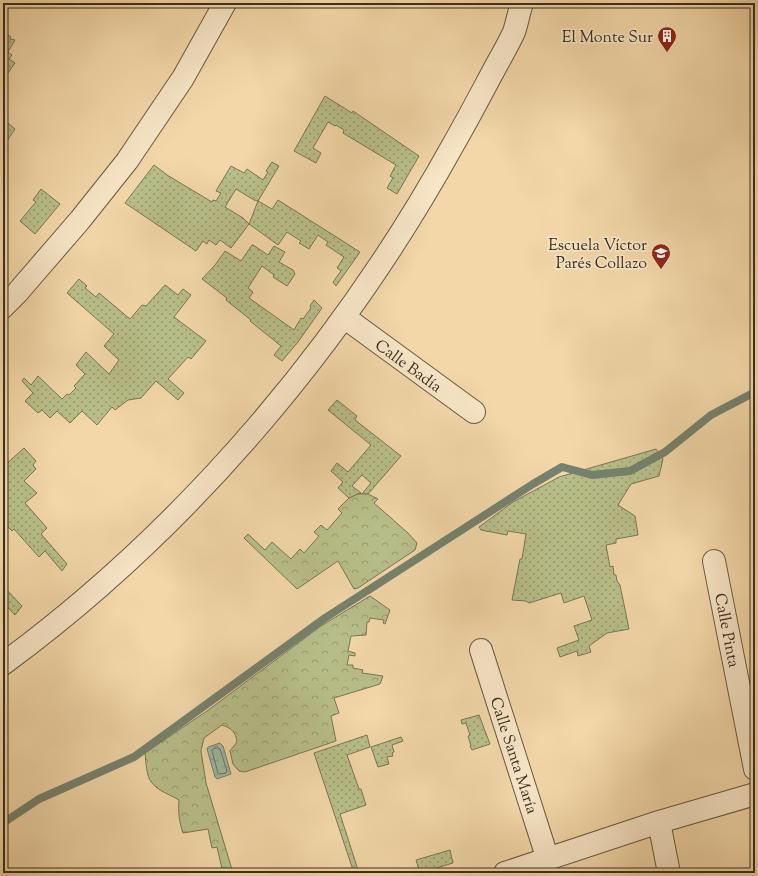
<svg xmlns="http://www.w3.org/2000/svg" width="758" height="876" viewBox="0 0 758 876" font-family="'Sorts Mill Goudy',serif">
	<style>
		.grass { fill: url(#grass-dots); stroke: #787656; fill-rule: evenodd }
		.forest { fill: url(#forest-crowns); stroke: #787656 }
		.water { fill: url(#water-ripples); stroke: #75826e }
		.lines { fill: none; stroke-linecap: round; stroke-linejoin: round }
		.shore { stroke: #6b7462; stroke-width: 1 }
		.stream { stroke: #75826e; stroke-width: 8 }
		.minor-casing { stroke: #685843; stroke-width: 24 }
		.minor { stroke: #f7e5c6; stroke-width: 22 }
		.labels { text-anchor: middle; stroke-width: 3.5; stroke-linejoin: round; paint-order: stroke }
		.poi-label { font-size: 16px; fill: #392e21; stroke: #f7e5c6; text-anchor: end }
		.street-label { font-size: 16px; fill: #392e21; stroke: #f7e5c6 }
	</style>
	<defs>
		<pattern id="grass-dots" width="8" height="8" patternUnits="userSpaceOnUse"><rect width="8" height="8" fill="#b8bf8a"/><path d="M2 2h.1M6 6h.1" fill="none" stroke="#979c70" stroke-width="1.8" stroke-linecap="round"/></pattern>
		<pattern id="forest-crowns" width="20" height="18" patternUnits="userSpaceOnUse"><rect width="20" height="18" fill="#b8bf8a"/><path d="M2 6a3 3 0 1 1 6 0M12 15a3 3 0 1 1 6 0" fill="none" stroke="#979c70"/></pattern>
		<pattern id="water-ripples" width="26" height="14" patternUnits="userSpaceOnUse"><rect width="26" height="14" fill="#9dbaa2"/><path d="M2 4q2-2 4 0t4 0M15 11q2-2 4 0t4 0" fill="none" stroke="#819884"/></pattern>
	</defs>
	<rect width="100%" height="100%" fill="#f3d7a8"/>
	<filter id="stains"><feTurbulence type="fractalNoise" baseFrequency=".005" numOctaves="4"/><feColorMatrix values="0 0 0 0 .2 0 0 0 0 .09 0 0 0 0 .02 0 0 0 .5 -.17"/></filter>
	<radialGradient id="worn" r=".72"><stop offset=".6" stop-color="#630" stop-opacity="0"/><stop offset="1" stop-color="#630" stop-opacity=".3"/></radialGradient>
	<path class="grass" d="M3,31L11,37L10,39L15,40L8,52L12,55L9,59L15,63L3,80Z
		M325,96L352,113L353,111L419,156L397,194L387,188L393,178L390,176L396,165L343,133L344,130L336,125L335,126L328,122L313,148L321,153L316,163L294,151Z
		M3,119L15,129L3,147Z
		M272,162L279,166L258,201L272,209L278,200L360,252L336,286L333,282L341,271L337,268L344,257L326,245L328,242L318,235L309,249L299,243L301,241L287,232L278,245L249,224L231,248L220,240L216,245L209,240L207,244L203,241L196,251L125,203L154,165L167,175L212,202L213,200L216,201L221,193L216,191L231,166L244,173L247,169L263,180L268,172L266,171ZM236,189L254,200L258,201L249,224L243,218L225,207Z
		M41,189L60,204L35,234L20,221L36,202L33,200Z
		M252,245H253L268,255L274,246L285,252L279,262L293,270L295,274L287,286L273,277L274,275L262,266L248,288L253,292L249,298L294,330L301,318L303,319L311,308L310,306L314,300L322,308L298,342L282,361L274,355L281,346L250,321L251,320L226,300L227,298L202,279L215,265L225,251L241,261Z
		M79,279L87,286L85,288L96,297L99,293L130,319L142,305L146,306L165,285L178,295L183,289L191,295L174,317L206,341L191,359L188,357L168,379L184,393L178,400L156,381L141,398L128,400L115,410L112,407L97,425L82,411L70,423L57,411L50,418L42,410L38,413L25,401L33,393L22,381L24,378L31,385L38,376L62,399L67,394L69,395L76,388L74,386L85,374L76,365L86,352L109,374L119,360L104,346L114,334L67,293Z
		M337,400L357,416L355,420L401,456L368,494H362L371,483L362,475L352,486L361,493L349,498L338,488L343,482L331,471L337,463L348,472L371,445L328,410Z
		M24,448L36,461L33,465L36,469L24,481L37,493L25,503L47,528L41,534L67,564L62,571L45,551L39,557L14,529L12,531L6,525L3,527V467Z
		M656,449L663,459L659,476L631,484L618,505L635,516L638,535L616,539V543L606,545L610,567L613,566L614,575H616L617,581L620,585L629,629L607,633L589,646L591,652L578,656L577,651L560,657L557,648L579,640L574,626L592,620L584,596L564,603L561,593L529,603L526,601L512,600L520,559H522L526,534L508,531L507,535L481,530L479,527L513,502L559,477Z
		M3,586L22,606L15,615L3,602Z
		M479,715L490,744L472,750L470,746H471L468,736L470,735L466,723L462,724L461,720Z
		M367,735L370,747L347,755L359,789H361L366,805L340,814L359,873H354L314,753Z
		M401,737L403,741L392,745L394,752L392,753L393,756L387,757L389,764L378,767L371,747Z
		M450,850L453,863L420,873L416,860Z"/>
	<path class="forest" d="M358,494H368L378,499L374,503L408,533L417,543L415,550L358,588L354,589L338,561L297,589L244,538L248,534L265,550L272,542L291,559L300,549L304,553L319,536L314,532L321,525L327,530L342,513L338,509L349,498Z
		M370,596L390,610L385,624L383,623L384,620L370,618L369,622H367L366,635L351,636L348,651L355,653V656L349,655L347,665H353V668L363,670L362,673L383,676L380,684L334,698L339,713L331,716L336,741L245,772L239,771L233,764L230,751L237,742C236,732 231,728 222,725L204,738L201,751L206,783L233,873H223L217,847L212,848L208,829L183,833C179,822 178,811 179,800C171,795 158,791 152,783C146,776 146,762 145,753L207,711L321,626Z"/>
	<path class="water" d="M220,743L223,746L231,774L217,779L215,777L207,749L208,747Z"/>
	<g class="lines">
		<path class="shore" d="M218,748L220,749L227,771L226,773L220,774L218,773L212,751L213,749Z"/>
		<path class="stream" d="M3,823L39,799L134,757L325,618L533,484L562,467L592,475L630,471L665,452L711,415L755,392"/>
		<g class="minor-casing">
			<path id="minor" d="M3,307L17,293L80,220L127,161L183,78L225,3
				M344,317L474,412
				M714,561L755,769
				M481,650L548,860
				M3,664C187,529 343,344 453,145C468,119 482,92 496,66C502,55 509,43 514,32C517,23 519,12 522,3
				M659,822L669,873
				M505,873L659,822L755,794"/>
		</g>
		<use href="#minor" class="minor"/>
	</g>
	<defs>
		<g id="building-pin" transform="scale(1)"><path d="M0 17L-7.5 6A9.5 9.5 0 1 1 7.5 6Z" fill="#8f2418" stroke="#f7e5c6"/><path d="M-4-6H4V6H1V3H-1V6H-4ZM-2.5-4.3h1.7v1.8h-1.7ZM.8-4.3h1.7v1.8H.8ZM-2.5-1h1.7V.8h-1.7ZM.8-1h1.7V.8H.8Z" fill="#fff"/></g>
		<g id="school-pin" transform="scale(1)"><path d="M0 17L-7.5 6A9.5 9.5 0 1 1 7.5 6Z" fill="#8f2418" stroke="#f7e5c6"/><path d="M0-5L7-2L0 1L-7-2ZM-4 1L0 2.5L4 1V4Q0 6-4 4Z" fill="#fff"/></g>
	</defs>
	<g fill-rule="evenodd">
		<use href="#building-pin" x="667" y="36"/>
		<use href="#school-pin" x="661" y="253"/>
	</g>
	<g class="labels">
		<g class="poi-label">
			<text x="653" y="42">El Monte Sur</text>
			<text x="647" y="250">Escuela Víctor<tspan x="647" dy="18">Parés Collazo</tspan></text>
		</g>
		<g class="street-label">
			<text transform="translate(409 365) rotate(36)" y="6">Calle Badía</text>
			<text transform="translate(728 630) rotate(79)" y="6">Calle Pinta</text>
			<text transform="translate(515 755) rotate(72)" y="6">Calle Santa María</text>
		</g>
	</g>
	<rect width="758" height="876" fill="none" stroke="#f3d7a8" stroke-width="16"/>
	<rect x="4" y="4" width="750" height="868" fill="none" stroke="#392e21" stroke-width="2"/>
	<rect x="8" y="8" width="742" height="860" fill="none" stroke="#392e21"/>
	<rect width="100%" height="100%" filter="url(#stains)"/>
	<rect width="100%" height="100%" fill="url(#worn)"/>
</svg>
